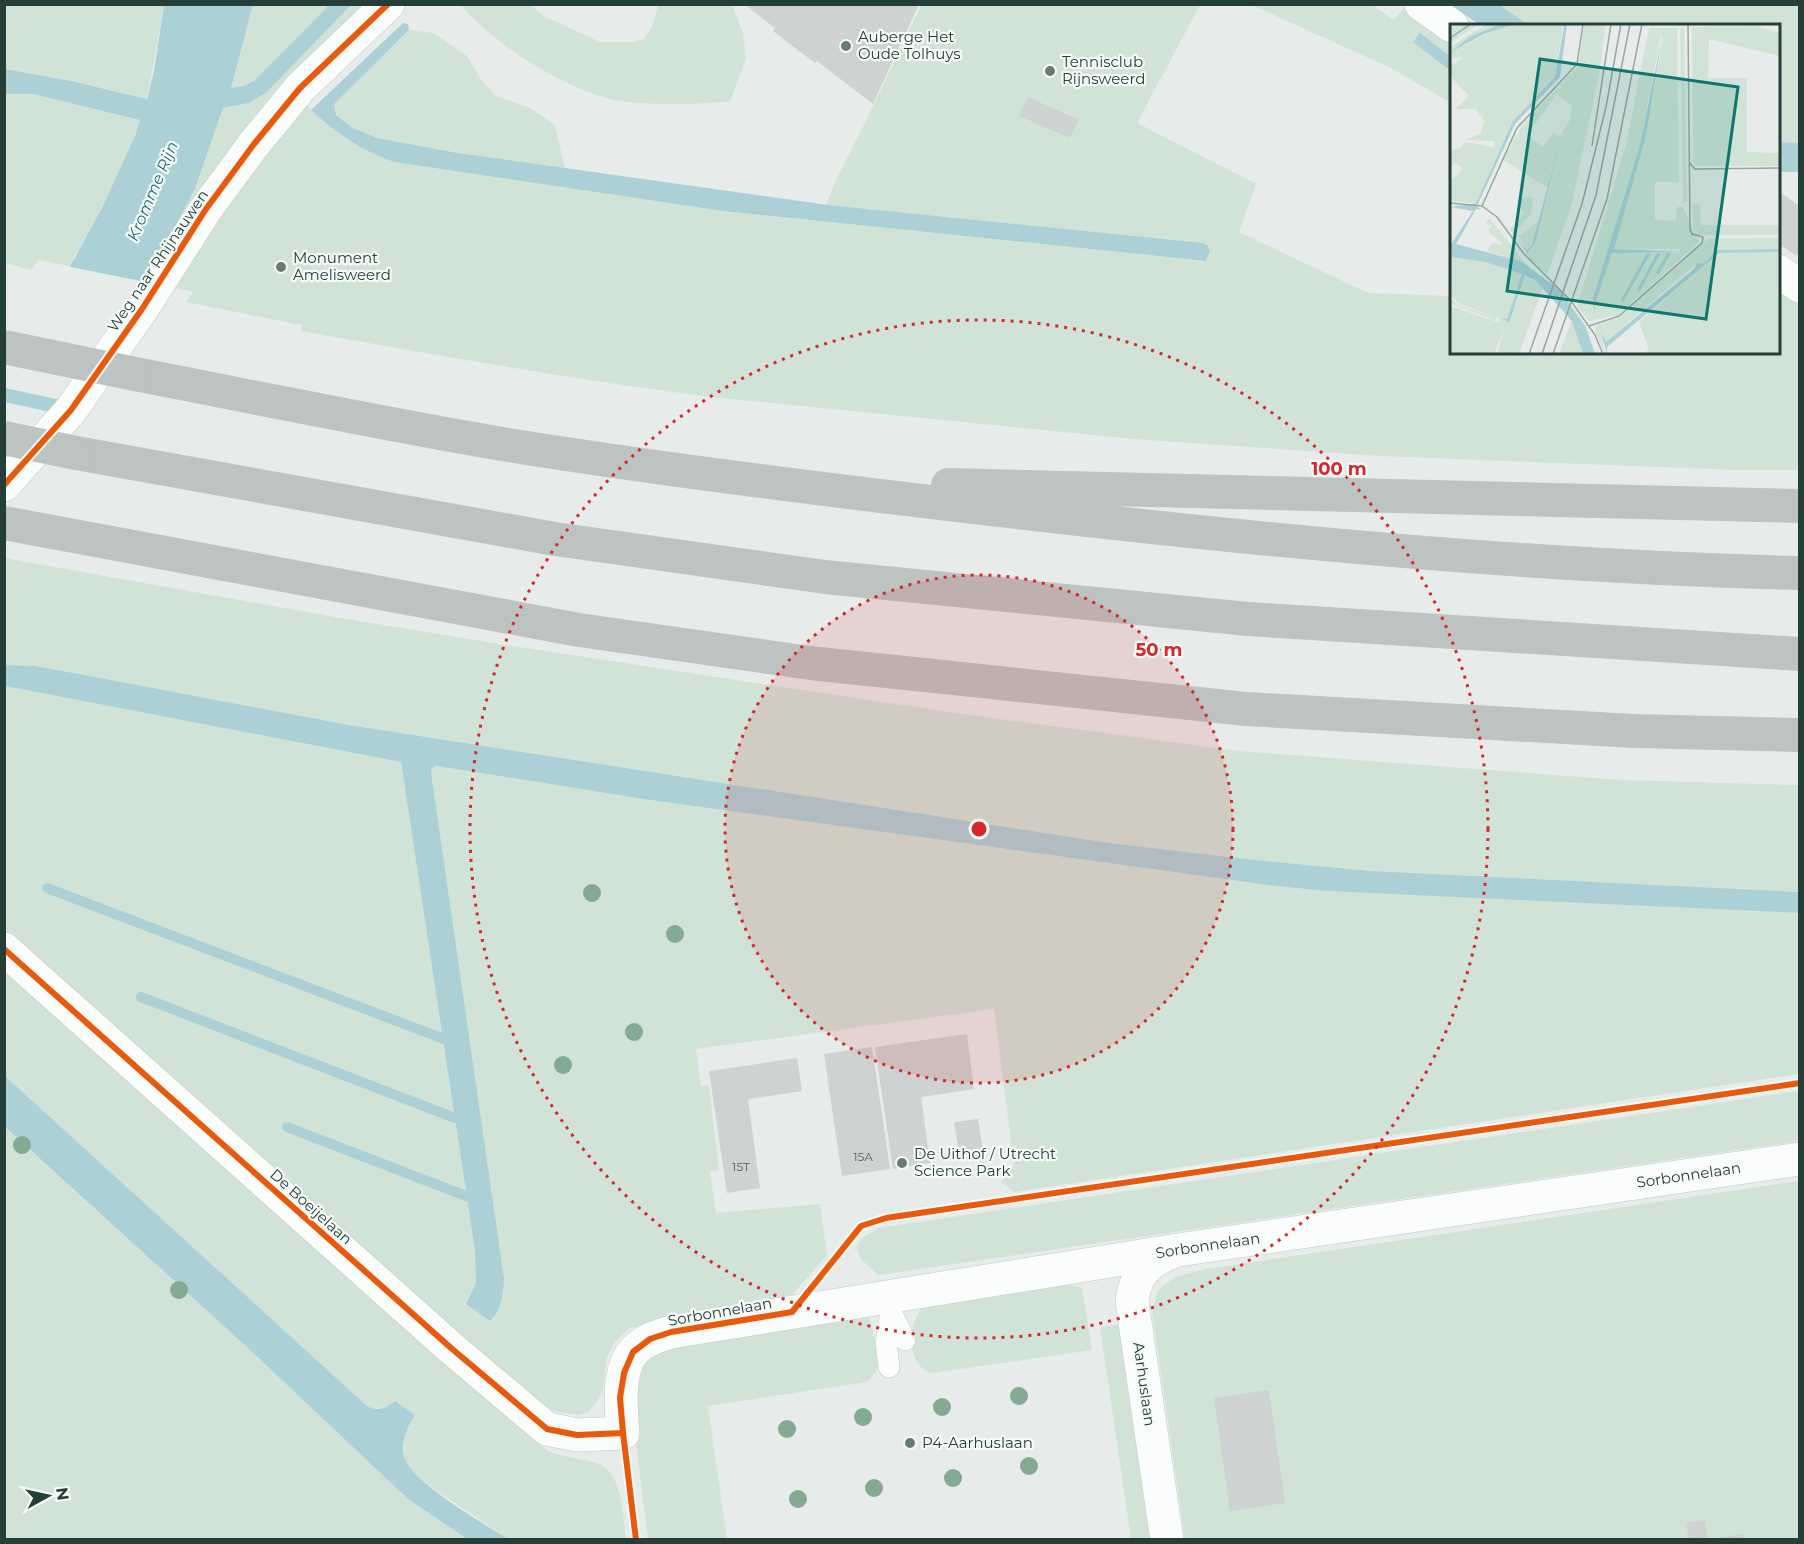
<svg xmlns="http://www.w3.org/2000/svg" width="1804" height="1544" viewBox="0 0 1804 1544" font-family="Montserrat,sans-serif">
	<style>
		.green { fill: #d1e3d6 }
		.water { fill: #abd1d7 }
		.pier { fill: #e7ebe9 }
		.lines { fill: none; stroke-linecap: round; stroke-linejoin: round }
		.stream { stroke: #abd1d7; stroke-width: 10 }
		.building { fill: #ced2d1 }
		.service-casing { stroke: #c4c8c6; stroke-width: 22 }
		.minor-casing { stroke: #c4c8c6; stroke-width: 34 }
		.motorway-casing { stroke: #c2cac8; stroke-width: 34 }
		.service { stroke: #fbfcfc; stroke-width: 21 }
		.minor { stroke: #fbfcfc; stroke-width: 33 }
		.motorway { stroke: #bcc3c1; stroke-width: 33 }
		.motorway-bridge-casing { stroke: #c2cac8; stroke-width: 34; stroke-linecap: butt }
		.motorway-bridge { stroke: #bcc3c1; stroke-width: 33 }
		.cycleway-casing { stroke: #f6faf8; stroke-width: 10 }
		.cycleway { stroke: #e8590c; stroke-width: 6 }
		.tree { fill: #83aa92 }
		.ring { fill: none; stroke: #d62828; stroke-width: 3; stroke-dasharray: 3 6 }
		.poi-dot { fill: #697b76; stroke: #f6faf8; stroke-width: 2 }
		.labels { text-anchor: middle; stroke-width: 4.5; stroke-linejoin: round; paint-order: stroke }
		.number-label { font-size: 12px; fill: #50645f }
		.poi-label { font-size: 15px; fill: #253f38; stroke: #f6faf8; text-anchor: start }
		.street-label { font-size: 15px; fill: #253f38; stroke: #f6faf8 }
		.water-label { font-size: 16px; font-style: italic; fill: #226a78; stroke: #f6faf8 }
		.inset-river { fill: none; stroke: #abd1d7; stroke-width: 3 }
		.inset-road { fill: none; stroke: #99a6a2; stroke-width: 1.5 }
		.view { fill: #0f766e; fill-opacity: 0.15; stroke: #0f766e; stroke-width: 3 }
		.inset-edge { fill: none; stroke: #253f38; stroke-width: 3 }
		.centre { fill: #d62828; stroke: #f6faf8; stroke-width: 3 }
		.ring-label { font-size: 18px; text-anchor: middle; font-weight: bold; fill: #d62828; stroke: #f6faf8; stroke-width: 4.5; stroke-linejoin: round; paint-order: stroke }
	</style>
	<rect width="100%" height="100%" fill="#e7ebe9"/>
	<path class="green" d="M4,5H164L147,99L71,81L5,69Z
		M253,5H329L255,80L244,86L231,88Z
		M351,5H374L136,290L195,190L223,108L249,103L267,92Z
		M461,5H530L544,16L600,42H633L644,39L653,25L658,5H732L743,33L746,59L730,101C699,105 640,106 611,99C560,86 495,45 461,5Z
		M921,5H1200L1137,123L1256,184L1239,232L1368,293L1451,296L1452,352H1778L1779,286L1799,302V470H1737L1380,456L1133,439L711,397C574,380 437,355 301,331V325L186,302L193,292L166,286L301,100C327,126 359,150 394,162L723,211L1206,261L1210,251L1207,246L1203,243L826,205L836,180L865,123Z
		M1252,5H1372L1394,20L1406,5L1451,38V103L1391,68Z
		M1499,5H1799V143L1779,142L1778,26L1529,25Z
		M409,30L433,33L467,56L482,81L496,96L530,108L555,125L565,169L458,153L377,138L351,127L336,115L334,104Z
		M4,94H33L140,119C125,171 96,219 69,266L39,260L31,270L5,263Z
		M4,558L335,617L499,644L948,712L1239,751L1621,780L1799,785V892L1372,871L1255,860L1109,843L349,725L74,673L35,666L5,665Z
		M5,686L401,762L475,1251L476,1283L466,1304L493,1319L501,1303L504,1278L431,772L432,768L437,766L643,799L1268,885L1799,913V1074L1014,1192L1001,1182L1014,1165L994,1009L696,1049L701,1086L709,1085L719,1170L710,1171L716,1213L820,1204L827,1255L792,1295L779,1302L681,1315L630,1328L615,1342L607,1357L603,1389L598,1400L588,1412L579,1415L557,1412L538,1403L491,1370L5,933Z
		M4,965L443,1360L548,1451C564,1457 577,1458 593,1462C624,1468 622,1516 626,1539H508L428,1485L415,1474L405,1461L404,1441L406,1429L415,1415L389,1406L373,1409L367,1406L5,1076Z
		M1799,1091V1141L878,1275L860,1258L856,1246L864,1237L878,1228Z
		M4,1127L249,1349L408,1499L467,1539H5Z
		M1799,1181V1539H1185L1152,1311L1158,1290L1175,1277L1206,1269Z
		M1068,1285L1082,1288L1092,1350L932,1373C915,1370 909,1345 912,1330C913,1323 918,1315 921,1308Z
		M869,1316L873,1331L879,1368L867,1382L708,1406L727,1539H648L631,1403L640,1365L666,1346Z
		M1119,1324L1150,1539H1131L1100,1327Z"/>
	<path class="water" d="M164,5H253L231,88L244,86L255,80L329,5H351L267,92L249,103L223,108L195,189L174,228L101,346L5,469V353L64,276L74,259L103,206L135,136L140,120L33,94H5V69L71,81L147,99L154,71Z
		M1451,5H1499L1529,25H1480Z
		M403,23L408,24L409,30L334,104L336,115L351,127L377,138L458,153L828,205L1203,243L1207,245L1210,251L1206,261L723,211L394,162C362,151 336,133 311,110Z
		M1420,33L1451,57V71L1413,42Z
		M1779,142L1799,143V172H1779Z
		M4,665L35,666L74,673L349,725L1109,843L1255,860L1372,871L1799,892V913L1328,891L1268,885L643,799L437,766L432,768L431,772L504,1278C503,1293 502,1311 490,1321L466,1304L476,1283L475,1251L401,762L5,686Z
		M5,1076L367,1406C377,1412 387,1408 395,1401L415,1415C406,1429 400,1443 405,1459C413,1483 486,1525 508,1539H467L408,1499L249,1349L5,1127Z"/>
	<path class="pier" d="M66,266L145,282L65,401L5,388L4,348Z
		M5,402L55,413L4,470Z"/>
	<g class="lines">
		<path class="stream" d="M47,888L444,1039
			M141,997L455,1118
			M287,1127L466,1196"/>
	</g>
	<path class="building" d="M744,4H919L873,104L817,61L815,63L773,31L775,28Z
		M1028,97L1079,120L1070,138L1019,116Z
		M1778,191L1800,206V252L1796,256L1778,243Z
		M967,1034L974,1089L921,1097L930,1163L893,1169L875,1047Z
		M872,1047L890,1169L842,1176L824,1054Z
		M797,1058L802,1091L748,1099L760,1188L727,1193L709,1071Z
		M978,1119L984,1156L960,1159L954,1122Z
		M1269,1390L1285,1503L1230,1511L1214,1398Z
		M1705,1520L1708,1540H1689L1686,1523Z
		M1743,1534L1744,1540H1715V1538Z"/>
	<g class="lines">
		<g class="service-casing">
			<path id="service" d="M891,1312L905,1340
				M889,1367L886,1343L891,1312L890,1296"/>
		</g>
		<g class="minor-casing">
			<g id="minor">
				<path d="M1421,4L1452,26"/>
				<path d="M1778,271L1800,286"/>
				<path d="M4,485L71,410L142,309L206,209L254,144L300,88L388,4"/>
				<path id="s1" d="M4,949L451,1348L547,1429L577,1435L623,1433C621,1409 617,1370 634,1351C644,1340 658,1336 671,1332L1178,1250L1800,1159"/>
				<path d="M1167,1540L1132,1302C1135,1275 1146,1263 1170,1253"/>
			</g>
		</g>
		<g class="motorway-casing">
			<path id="motorway" d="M135,374C259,398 383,424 508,445C683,473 858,494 1034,514C1289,543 1543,567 1800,573
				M76,453L555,539L825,577L1248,619L1800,654
				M948,485L1800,506
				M4,523L579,630L810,663L1246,709L1634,731L1800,735"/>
		</g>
		<use href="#service" class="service"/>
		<use href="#minor" class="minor"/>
		<use href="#motorway" class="motorway"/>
		<g class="motorway-bridge-casing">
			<path id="motorway-bridge" d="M4,347L135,374
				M4,438L76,453"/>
		</g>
		<use href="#motorway-bridge" class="motorway-bridge"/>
		<g class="cycleway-casing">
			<path id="cycleway" d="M4,485L71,410L142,309L206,209L254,144L300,88L388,4
				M4,949L451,1348L547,1429L577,1435L623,1433
				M636,1540L623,1433L620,1398L624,1373L633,1352L650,1339L671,1332L792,1312L861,1226L886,1218L1800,1083"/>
		</g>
		<use href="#cycleway" class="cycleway"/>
	</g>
	<g class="tree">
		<circle cx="592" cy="893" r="9"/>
		<circle cx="675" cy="934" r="9"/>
		<circle cx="634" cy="1032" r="9"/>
		<circle cx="563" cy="1065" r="9"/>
		<circle cx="22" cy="1145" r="9"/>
		<circle cx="179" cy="1290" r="9"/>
		<circle cx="1019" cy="1396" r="9"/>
		<circle cx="942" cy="1407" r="9"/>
		<circle cx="863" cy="1417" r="9"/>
		<circle cx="787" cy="1429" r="9"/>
		<circle cx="1029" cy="1466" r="9"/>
		<circle cx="953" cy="1478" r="9"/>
		<circle cx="874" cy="1488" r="9"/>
		<circle cx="798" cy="1499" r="9"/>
	</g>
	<circle cx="979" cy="829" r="254" fill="#d62828" fill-opacity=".12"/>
	<g class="ring">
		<circle cx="979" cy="829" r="254"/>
		<circle cx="979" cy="829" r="509"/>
	</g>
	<g class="poi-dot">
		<circle cx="846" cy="46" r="6"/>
		<circle cx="1050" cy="71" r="6"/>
		<circle cx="281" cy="267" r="6"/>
		<circle cx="902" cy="1163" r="6"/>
		<circle cx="910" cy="1443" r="6"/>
	</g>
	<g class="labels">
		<g class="number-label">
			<text x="863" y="1161">15A</text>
			<text x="741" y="1171">15T</text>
		</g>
		<g class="poi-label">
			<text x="858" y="42">Auberge Het<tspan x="858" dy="17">Oude Tolhuys</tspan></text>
			<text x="1062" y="67">Tennisclub<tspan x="1062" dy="17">Rijnsweerd</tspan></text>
			<text x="293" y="263">Monument<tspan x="293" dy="17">Amelisweerd</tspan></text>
			<text x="914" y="1159">De Uithof / Utrecht<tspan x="914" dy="17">Science Park</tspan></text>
			<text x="922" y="1448">P4-Aarhuslaan</text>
		</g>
		<g class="street-label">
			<text transform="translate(158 261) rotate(-56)" y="5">Weg naar Rhijnauwen</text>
			<text dy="5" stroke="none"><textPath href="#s1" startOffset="1958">Sorbonnelaan</textPath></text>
			<text transform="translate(311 1207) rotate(42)" y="5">De Boeijelaan</text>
			<text dy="5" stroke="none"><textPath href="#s1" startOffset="1472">Sorbonnelaan</textPath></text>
			<text transform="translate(720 1312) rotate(-10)" y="5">Sorbonnelaan</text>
			<text transform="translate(1144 1384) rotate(82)" y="5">Aarhuslaan</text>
		</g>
		<g class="water-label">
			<text transform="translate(152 191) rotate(-67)" y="6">Kromme Rijn</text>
		</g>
	</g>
	<g transform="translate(1450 24)">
		<rect width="330" height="330" fill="#e7ebe9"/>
		<path d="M0,0H29L0,19ZM37,0H51L16,15L12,23L42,7L65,0L113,1L105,53L63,97L26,179L0,177V152L3,155L13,145L6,139L0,144V125H9L15,118L44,123V117L16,116L31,109L34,97L26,85H6L19,72L0,52V37L4,41L12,33L2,35L0,23ZM134,0L155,3L149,52L121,183L97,251L75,230L85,219L112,117L98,164L53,136L72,102L129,41ZM107,70L122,82L120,96L110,112L103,109L93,123L77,111ZM307,2L330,9V32L259,15L258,54H297V128L330,129V142H246L243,139L242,3ZM234,3L237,177L233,179L230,5ZM199,4H227V11L229,158H205V196L226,197L227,183H233L249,218L168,291L139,297L127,282L176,121ZM211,11L213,16L196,112L163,225H230L231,229H162L145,280V292L143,274L190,121ZM78,172L83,175L81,190L63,210L47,190L60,205L74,190L67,177ZM242,179L250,180L251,201H330V211H247L243,207ZM39,194L59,219L73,239L37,227L43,218L51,222L52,219L38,207L42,201H36ZM89,197L82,221L77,226L69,212ZM330,214V225L269,226L254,240L244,241L156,318L150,305L155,330L145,307L147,301L169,294L258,215ZM330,228V330H194L199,325L189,298L269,229ZM0,233L35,238L73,250L57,295L51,296L59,299L75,251L93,263L69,330H47L55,304L44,330H0V282L63,303L49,298V292L45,296L0,279V273L8,281L46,294L8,279L0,270ZM123,294L137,330H109Z" fill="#d1e3d6" fill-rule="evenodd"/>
		<path d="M51,0H65L34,10L1,28L19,13ZM111,0L117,1L110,53L65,100L27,182L31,186L26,185L6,220L73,238L37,189L75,240L110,266L136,303L145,330H133L122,297L86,257L75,251L59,299L51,294L57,295L72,250L35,238L0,233V222L23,187L1,183L26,179L63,97L105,53L114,3ZM213,9L196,112L164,225L236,228L162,229L145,280V293L143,274L190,121ZM111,116L85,219L77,229L67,215L77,226L82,221ZM330,225V228L269,229L157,323V330L150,305L156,318L244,245L247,239L254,240L267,226Z" fill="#abd1d7"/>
		<path class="inset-river" d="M207,250L219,229M188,267L209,229M172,277L199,229"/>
		<path class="inset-road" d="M0,14L21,0M142,122L161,0M239,138L245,145L330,144M0,179L32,182L47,193L74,230L121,277L145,311L153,330M32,182L67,104L127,40L133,0M139,302L169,292L252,219L253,213L242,210L240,205L238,0M79,330L132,180L156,83L171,0M92,330L146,171L180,0M103,330L157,175L192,0"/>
		<path class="view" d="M90,35L288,63L256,295L57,267Z"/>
		<rect width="330" height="330" class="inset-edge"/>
	</g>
	<circle cx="979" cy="829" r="9" class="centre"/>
	<g class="ring-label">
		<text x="1339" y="475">100 m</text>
		<text x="1159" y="656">50 m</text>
	</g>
	<rect width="1804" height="1544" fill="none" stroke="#253f38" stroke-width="12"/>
	<g transform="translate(48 1496) rotate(82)" stroke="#f6faf8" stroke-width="4.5" paint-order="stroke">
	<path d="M0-4.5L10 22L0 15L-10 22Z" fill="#253f38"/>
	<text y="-9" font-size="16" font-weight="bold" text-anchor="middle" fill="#253f38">N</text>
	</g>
</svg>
